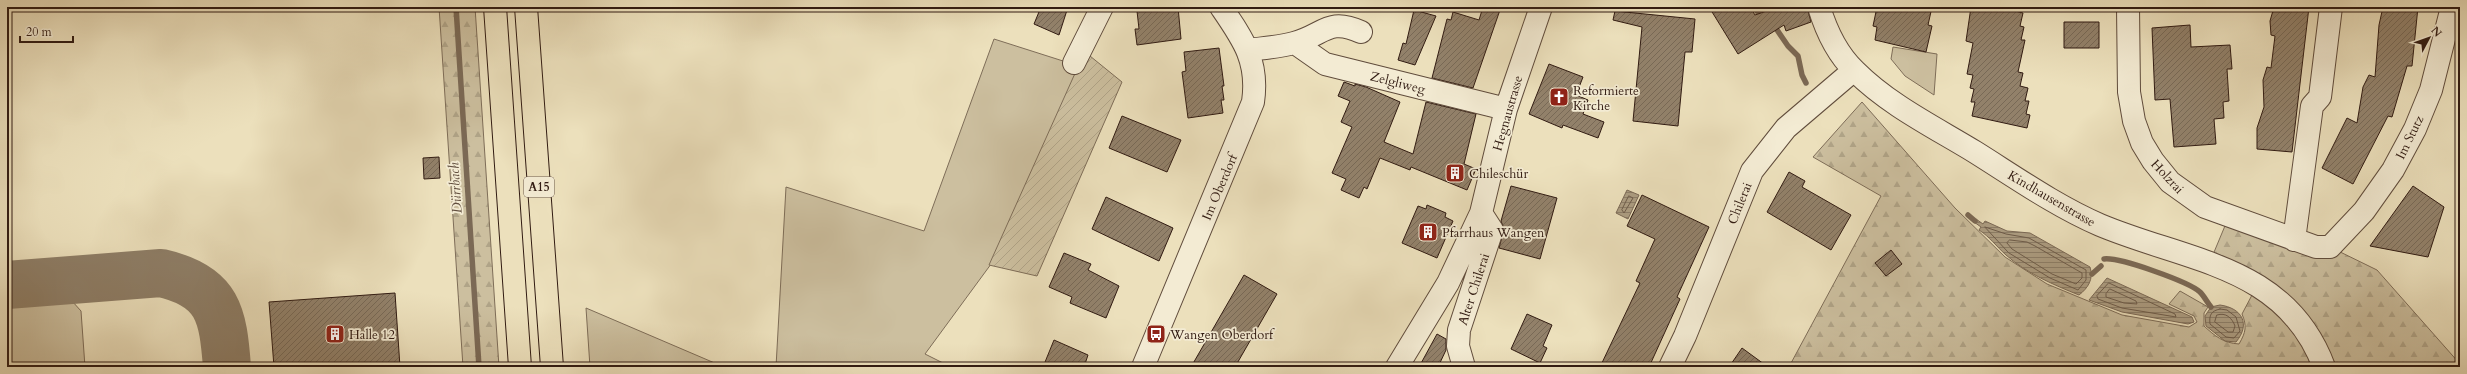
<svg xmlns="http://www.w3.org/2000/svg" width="2467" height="374" viewBox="0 0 2467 374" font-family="Cardo,serif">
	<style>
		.green { fill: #ccbf9f; stroke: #7e6d58 }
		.forest { fill: url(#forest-firs); stroke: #7e6d58 }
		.garden { fill: url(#garden-furrows); stroke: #7e6d58 }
		.water { fill: url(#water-rules); stroke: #7b6955 }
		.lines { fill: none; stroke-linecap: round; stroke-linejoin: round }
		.shore { stroke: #6e5c4a; stroke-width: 1 }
		.stream { stroke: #7b6955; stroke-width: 5.5 }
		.taxiway { stroke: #8e7e67; stroke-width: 48 }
		.building { fill: url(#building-hatch); stroke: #311b12 }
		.minor-casing { stroke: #604c3c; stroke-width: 24 }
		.highway-casing { stroke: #311b12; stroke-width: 24 }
		.minor { stroke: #f3ebd3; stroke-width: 22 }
		.highway { stroke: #ece0bc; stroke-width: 22 }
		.labels { text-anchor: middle; stroke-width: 3.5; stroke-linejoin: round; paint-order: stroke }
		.shield { fill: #f3ebd3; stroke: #6b594c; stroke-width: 1 }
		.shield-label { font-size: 12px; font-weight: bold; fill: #311b12 }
		.street-label { font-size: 13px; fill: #311b12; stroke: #f3ebd3 }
		.poi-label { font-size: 13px; fill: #311b12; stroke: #f3ebd3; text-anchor: start }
		.water-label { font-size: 14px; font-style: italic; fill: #624f3f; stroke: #f3ebd3 }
	</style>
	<defs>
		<pattern id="forest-firs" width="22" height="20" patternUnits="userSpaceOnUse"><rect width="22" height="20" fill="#ccbf9f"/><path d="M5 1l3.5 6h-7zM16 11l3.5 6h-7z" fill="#b0a488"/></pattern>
		<pattern id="garden-furrows" width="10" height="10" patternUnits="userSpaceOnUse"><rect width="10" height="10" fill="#ccbf9f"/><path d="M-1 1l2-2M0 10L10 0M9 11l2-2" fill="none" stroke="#b0a488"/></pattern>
		<pattern id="water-rules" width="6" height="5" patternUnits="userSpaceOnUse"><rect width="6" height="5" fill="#ac9d82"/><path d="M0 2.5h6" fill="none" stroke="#8d7f69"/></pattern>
		<pattern id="building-hatch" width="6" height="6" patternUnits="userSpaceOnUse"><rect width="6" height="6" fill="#92816a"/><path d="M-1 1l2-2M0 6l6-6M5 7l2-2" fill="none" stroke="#786956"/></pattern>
	</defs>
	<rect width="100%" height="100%" fill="#ece0bc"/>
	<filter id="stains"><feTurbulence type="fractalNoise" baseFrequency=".005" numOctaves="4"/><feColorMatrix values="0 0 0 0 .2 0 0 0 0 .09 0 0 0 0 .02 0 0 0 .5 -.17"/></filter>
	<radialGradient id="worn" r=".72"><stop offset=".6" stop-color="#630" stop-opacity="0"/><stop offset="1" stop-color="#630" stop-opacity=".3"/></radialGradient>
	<path class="green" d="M994,39L1085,68L1008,241L925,354L951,367H776L786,187L924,231Z
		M1893,47L1937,54L1934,95L1905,76L1891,59Z
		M62,295L72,301L81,311L85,367H7V300Z
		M586,308L724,367H590Z"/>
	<path class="forest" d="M439,7H475L499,367H463Z
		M1862,102L1955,208L2005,257L2047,284L2122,315L2189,327L2197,322L2194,316L2169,304L2180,291L2208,307L2204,313V326C2215,336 2223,343 2239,344C2246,332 2247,326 2242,314L2252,295L2207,269L2227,221L2330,247L2377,270L2460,364V367H1792L1790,365L1881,196L1813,157Z"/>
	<path class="garden" d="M1090,56L1122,82L1037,276L989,265L1081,60Z"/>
	<path class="water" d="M1627,190L1639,195L1628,219L1616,213Z
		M1976,219L1983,224L1985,221L2007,231L2030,233L2090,267C2094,279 2088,288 2079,295C2054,285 2026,273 2006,255C1996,246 1990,237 1979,230L1981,227L1974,222Z
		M2107,278L2192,317L2194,322L2188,324L2122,312L2089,300Z
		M2220,305C2242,308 2251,324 2236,342L2225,341L2206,326L2205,316L2211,307Z"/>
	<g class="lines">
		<path class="shore" d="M1629,196L1633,198L1624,213L1622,210Z
			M1985,227L2006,234L2029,238L2086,270V280L2078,290L2050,278L2009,253Z
			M2010,240L2027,242L2035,246L2082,273V278L2076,284L2052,274L2012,249L2007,243Z
			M2109,283L2175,314L2176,317L2122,308L2098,299L2097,296Z
			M2110,289L2136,301L2137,304L2124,303L2106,297V294Z
			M2220,309L2227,310L2236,317L2240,331L2234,338L2226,337L2210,324C2209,315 2211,311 2220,309Z
			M2217,315C2226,312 2232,318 2235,326L2233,332H2228L2215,322Z"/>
		<path class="stream" d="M456,7L479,367
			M1754,7L1762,18
			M1773,24L1788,46L1798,56L1802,75L1806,83
			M1968,215L1975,221
			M2104,259C2120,257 2189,282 2200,292C2204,296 2207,302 2211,307
			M2092,274L2101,266"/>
		<path class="taxiway" d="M7,285L161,273C219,286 223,315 227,367"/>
	</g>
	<path class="building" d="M1041,7H1068L1059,35L1034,24Z
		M1142,7H1178L1181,39L1137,45L1135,29H1139L1137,11H1143Z
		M1483,7H1501L1473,88L1432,78L1447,19L1451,20L1453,12L1479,20Z
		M1709,7H1750L1755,15L1778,7H1807L1811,22L1786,31L1784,25L1738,54Z
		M1877,7H1932L1928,25L1932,26L1926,52L1875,40L1877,27L1873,26Z
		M1971,7H2016L2015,11L2023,13L2020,26L2024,27L2021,40H2025L2018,72L2023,73L2020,86L2028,88L2025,101H2029L2026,114L2030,115L2027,128L1972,116L1975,102H1971L1974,89L1970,88L1973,75L1967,74L1973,43L1966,41Z
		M2274,7H2309L2292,152L2257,149V128L2264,107L2263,80L2267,67L2271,68L2275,36L2271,35L2270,21Z
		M2383,7H2418L2412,66H2407L2392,117L2388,116L2353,184L2322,168L2347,118L2357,123L2363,87L2369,75L2375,77L2379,25Z
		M1414,10L1436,16L1415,65L1398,60L1403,43L1406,44Z
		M1615,11L1695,19L1692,52H1685L1678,126L1633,121L1642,27L1613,20Z
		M2064,22H2099V48H2064Z
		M2190,25L2191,47L2230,45L2232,69H2227L2229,101L2223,102L2224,118L2214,119L2216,144L2174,147L2170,99L2155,100L2152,28Z
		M1219,48L1224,86H1222L1224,100H1221L1223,113L1188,118L1182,72L1186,71L1184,52Z
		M1549,64L1583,77L1576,95L1588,100L1583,114L1604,122L1598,138L1563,125L1562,128L1529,114Z
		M1344,82L1355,86V84L1366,87L1400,102L1384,142L1413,154L1426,102L1476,114L1464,164L1476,169L1467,190L1411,167L1410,170L1380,158L1367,189L1364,187L1359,198L1341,190L1346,179L1332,173L1352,127L1341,122L1350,101L1338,96Z
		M1122,116L1181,140L1167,172L1109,148Z
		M439,157L440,178L424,179L423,158Z
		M1789,172L1805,181L1802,187L1851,215L1831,250L1767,212Z
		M1511,186L1557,198L1540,259L1499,248L1504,229L1501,221Z
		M2413,186L2444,207L2428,257L2370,246Z
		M1642,195L1709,227L1677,297L1680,299L1649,367H1600L1640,283L1636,281L1655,239L1627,226Z
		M1106,197L1173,228L1159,261L1092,229Z
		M1427,205L1446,213L1445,217L1453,221L1437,258L1402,243L1418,206L1426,209Z
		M1891,250L1902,264L1886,276L1875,263Z
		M1064,253L1091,264L1088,270L1119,286L1106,318L1070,303L1072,297L1049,287Z
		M1244,275L1277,294L1235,367H1191Z
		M395,293L400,367H274L269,302Z
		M1527,314L1552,325L1543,346L1547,348L1540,363L1511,349Z
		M1437,334L1446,339V350L1438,367H1419Z
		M1054,340L1088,355L1084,367H1043Z
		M1742,348L1768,367H1729Z"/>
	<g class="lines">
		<g class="minor-casing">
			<path id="minor" d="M1819,7C1826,30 1837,54 1855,71C1889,105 1934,127 1975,152C2015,177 2056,206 2100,225C2188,262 2286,265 2324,367
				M2128,7L2129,92L2134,121L2142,143L2153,161L2170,182L2205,207L2316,247H2330L2364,211L2393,170L2415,129L2431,90L2452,7
				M1295,43L1325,64L1506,109
				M1248,50C1263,48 1279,47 1294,43C1324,35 1328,17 1361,32
				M1074,63L1102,7
				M2294,240L2312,106L2320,97L2331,7
				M1143,367L1253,102C1259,61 1243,39 1221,7
				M1397,367L1448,283L1481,213L1506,109L1541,7
				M1464,367L1458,346L1459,330L1492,230L1481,213
				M1670,367L1685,336L1752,171L1786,128L1854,70"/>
		</g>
		<g class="highway-casing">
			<path id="highway" d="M495,7L520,367
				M526,7L552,367"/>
		</g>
		<use href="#minor" class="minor"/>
		<use href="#highway" class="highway"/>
	</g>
	<defs>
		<g id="church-square" transform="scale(1)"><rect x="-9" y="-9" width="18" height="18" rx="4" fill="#8f2418" stroke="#f3ebd3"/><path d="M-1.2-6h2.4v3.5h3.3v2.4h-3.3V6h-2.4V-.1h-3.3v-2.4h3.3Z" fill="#fff"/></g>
		<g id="building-square" transform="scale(1)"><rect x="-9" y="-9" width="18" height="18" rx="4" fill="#8f2418" stroke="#f3ebd3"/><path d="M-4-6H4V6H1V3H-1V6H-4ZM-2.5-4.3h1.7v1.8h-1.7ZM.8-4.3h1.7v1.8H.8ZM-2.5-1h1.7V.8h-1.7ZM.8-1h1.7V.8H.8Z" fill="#fff"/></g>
		<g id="bus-square" transform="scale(1)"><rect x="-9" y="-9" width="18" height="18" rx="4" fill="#8f2418" stroke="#f3ebd3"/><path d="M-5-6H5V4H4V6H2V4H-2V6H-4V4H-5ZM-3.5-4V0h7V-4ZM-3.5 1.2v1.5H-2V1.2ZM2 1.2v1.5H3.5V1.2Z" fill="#fff"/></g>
	</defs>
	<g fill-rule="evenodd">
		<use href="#church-square" x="1559" y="97"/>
		<use href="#building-square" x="1455" y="173"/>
		<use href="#building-square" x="1428" y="232"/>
		<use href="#building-square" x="335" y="334"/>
		<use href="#bus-square" x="1156" y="334"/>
	</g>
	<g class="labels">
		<rect class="shield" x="524" y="177" width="30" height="20" rx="3"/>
		<g class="shield-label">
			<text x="539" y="191">A15</text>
		</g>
		<g class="street-label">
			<text transform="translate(1398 82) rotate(14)" y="5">Zelgliweg</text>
			<text transform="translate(1507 113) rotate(-74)" y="5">Hegnaustrasse</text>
			<text transform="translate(2409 137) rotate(-64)" y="5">Im Stutz</text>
			<text transform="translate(2168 176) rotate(47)" y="5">Holzrai</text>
			<text transform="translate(1219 187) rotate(-67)" y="5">Im Oberdorf</text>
			<text transform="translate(2052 198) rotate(30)" y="5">Kindhausenstrasse</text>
			<text transform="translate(1739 203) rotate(-68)" y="5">Chilerai</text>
			<text transform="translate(1473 289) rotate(-72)" y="5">Alter Chilerai</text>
		</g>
		<g class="poi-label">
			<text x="1573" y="95">Reformierte<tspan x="1573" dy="15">Kirche</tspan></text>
			<text x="1469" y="178">Chileschür</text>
			<text x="1442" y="237">Pfarrhaus Wangen</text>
			<text x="349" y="339">Halle 12</text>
			<text x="1170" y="339">Wangen Oberdorf</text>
		</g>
		<g class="water-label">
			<text transform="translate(455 188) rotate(-94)" y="5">Dürrbach</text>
		</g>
	</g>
	<rect width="2467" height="374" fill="none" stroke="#ece0bc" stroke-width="24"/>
	<rect x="8" y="8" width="2451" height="358" fill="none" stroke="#311b12" stroke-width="2"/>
	<rect x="12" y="12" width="2443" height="350" fill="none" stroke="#311b12"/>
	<g transform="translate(2429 38) rotate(49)" stroke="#f3ebd3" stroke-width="3" paint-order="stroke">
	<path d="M0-3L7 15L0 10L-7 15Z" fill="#311b12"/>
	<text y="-6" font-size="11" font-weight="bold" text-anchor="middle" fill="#311b12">N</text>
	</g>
	<path d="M20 36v6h53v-6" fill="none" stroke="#311b12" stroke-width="2"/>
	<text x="26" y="36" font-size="12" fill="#311b12" stroke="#f3ebd3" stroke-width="3" paint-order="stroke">20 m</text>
	<rect width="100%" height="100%" filter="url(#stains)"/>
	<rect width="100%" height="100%" fill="url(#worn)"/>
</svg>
